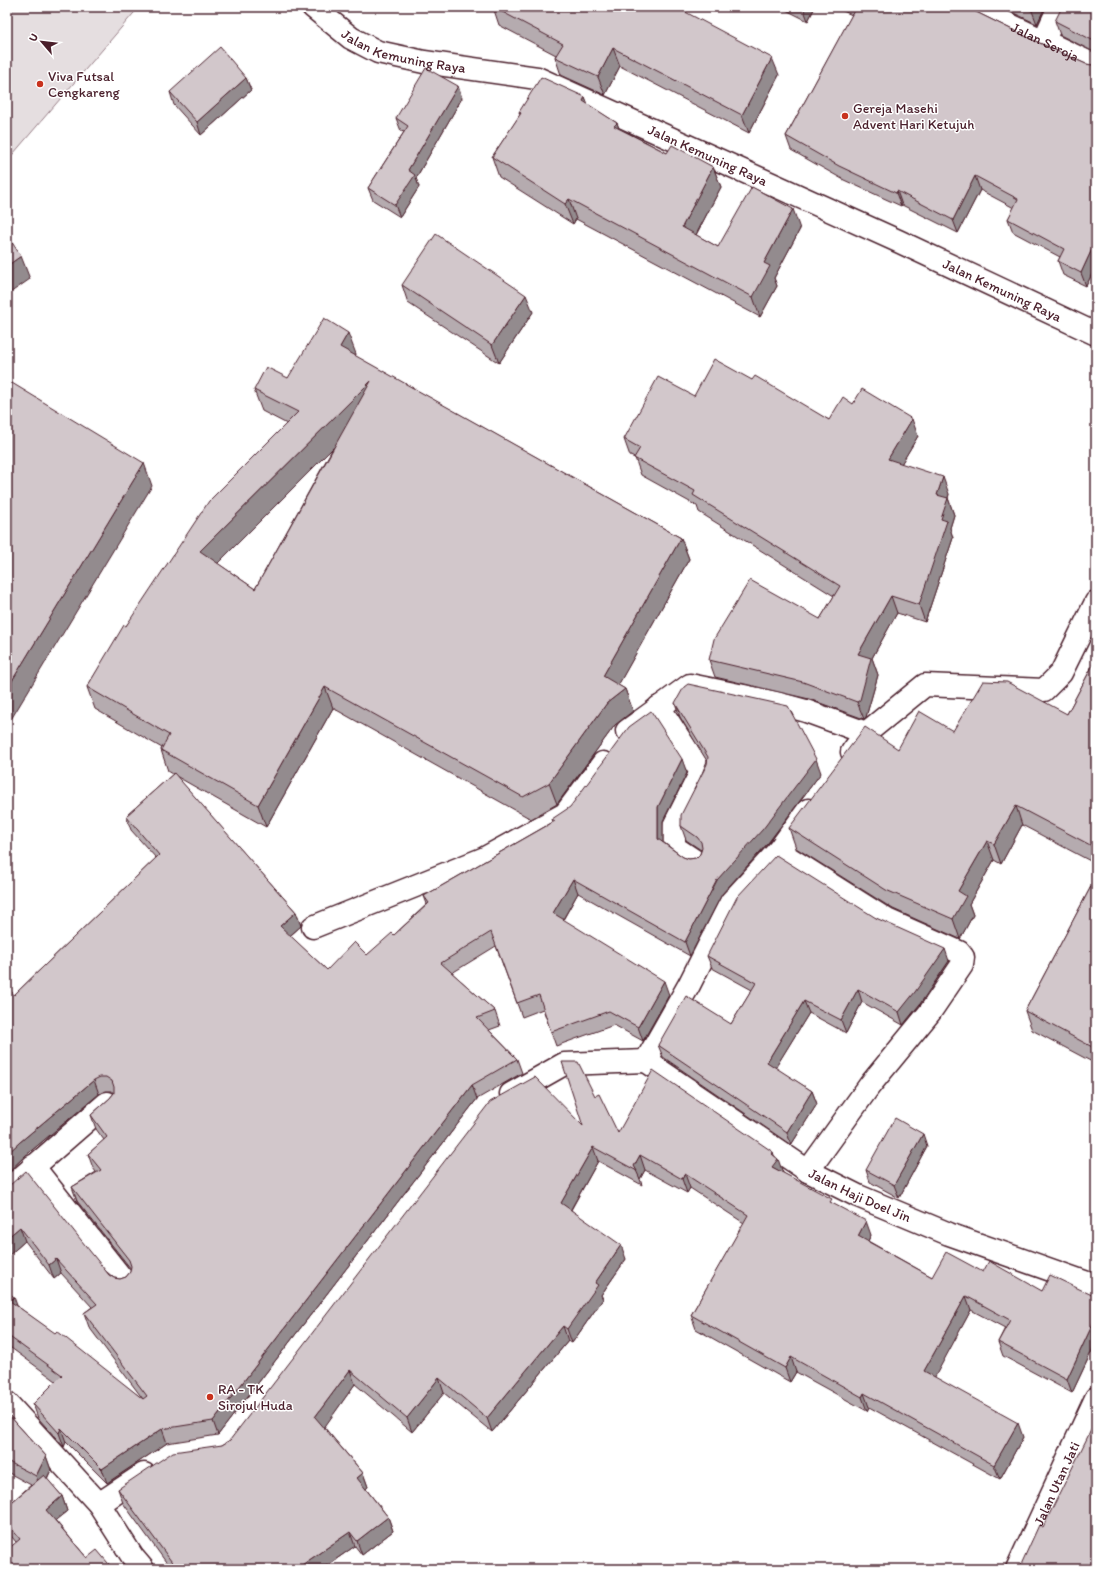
<svg xmlns="http://www.w3.org/2000/svg" width="1103" height="1576" viewBox="0 0 1103 1576" font-family="Itim,sans-serif">
	<style>
		.green { fill: #e5dee0; stroke: #987e86 }
		.lines { fill: none; stroke-linecap: round; stroke-linejoin: round }
		.minor-casing { stroke: #4a1f2b; stroke-width: 25 }
		.major-casing { stroke: #4a1f2b; stroke-width: 25 }
		.minor { stroke: #fff; stroke-width: 22 }
		.major { stroke: #fff; stroke-width: 22 }
		.wall { fill: #b5abaf; stroke: #4a1f2b; fill-rule: evenodd }
		.shaded-wall { fill: #938b8e; stroke: #4a1f2b }
		.building { fill: #d2c7cb; stroke: #4a1f2b; fill-rule: evenodd }
		.poi-dot { fill: #c8321e; stroke: #fff; stroke-width: 1.5 }
		.labels { text-anchor: middle; stroke-width: 3; stroke-linejoin: round; paint-order: stroke }
		.street-label { font-size: 14px; fill: #4a1f2b; stroke: #fff }
		.poi-label { font-size: 14px; fill: #4a1f2b; stroke: #fff; text-anchor: start }
	</style>
	<rect width="100%" height="100%" fill="#fff"/>
	<filter id="ink" filterUnits="userSpaceOnUse"><feTurbulence type="fractalNoise" baseFrequency=".025" numOctaves="2"/><feDisplacementMap in="SourceGraphic" scale="8" xChannelSelector="R" yChannelSelector="G"/><feConvolveMatrix kernelMatrix="1 2 1 2 8 2 1 2 1" color-interpolation-filters="sRGB"/></filter>
	<g filter="url(#ink)">
		<path class="green" d="M7,7H139L7,161Z"/>
		<g class="lines">
			<g class="minor-casing">
				<g id="minor">
					<path id="s1" d="M313,7L351,38L378,52L424,62L537,78L898,241L1096,334"/>
					<path id="s2" d="M972,7L1096,66"/>
					<path d="M1043,42L1059,7"/>
					<path d="M659,707L701,772L674,826V847L695,861"/>
					<path d="M627,731L690,685L777,703L806,711L866,733"/>
					<path d="M852,752L866,733L925,685L1044,690L1061,673L1096,602"/>
					<path d="M778,851L887,920L959,952L963,957L962,965L930,1012L870,1085L808,1171"/>
					<path d="M313,927L485,858L565,814L603,763"/>
					<path d="M646,1061L689,985L731,902L778,851L808,810"/>
					<path id="s3" d="M646,1061L808,1171L858,1196L949,1234L1096,1286"/>
					<path d="M511,1094L564,1064L646,1061"/>
					<path d="M33,1166L124,1281"/>
					<path d="M7,1190L107,1103"/>
					<path d="M7,1403L99,1504L132,1556L143,1569"/>
					<path d="M99,1504L144,1474"/>
				</g>
			</g>
			<g class="major-casing">
				<g id="major">
					<path id="s4" d="M1017,1569L1096,1398"/>
				</g>
			</g>
			<use href="#minor" class="minor"/>
			<use href="#major" class="major"/>
		</g>
		<path class="wall" d="M493,7L779,75L749,133L620,66L605,95L561,75L555,57L556,55L499,25Z
			M780,7H815L808,21Z
			M834,7H966L1033,40L1086,64L1092,65L1096,64V266L1086,286L1063,275L1058,261L1060,257L1013,232L1008,219L1014,208L980,190L958,233L902,205L901,206L844,180L791,150L786,136L852,15Z
			M1001,7H1045L1037,24Z
			M1096,7V53L1060,35L1055,21Z
			M246,78L251,90L201,135L174,105L170,92Z
			M585,97L588,105L617,123L619,128L667,153L713,167L721,187L696,235L718,247L800,229L774,278L777,286L760,317L576,219L573,224L499,177L492,157L520,115L519,112Z
			M462,98L416,178L419,187L400,217L373,200L368,188L404,132L401,131L396,118Z
			M402,285L533,312L499,363L408,303Z
			M356,354L355,356L681,538L689,559L618,685L625,689L633,711L615,725L557,804L531,819L333,708L266,827L176,776L296,912L301,926L290,936L327,970L367,955L394,935L427,904L424,896L553,822L552,819L687,773L663,821V842L683,857L689,859L696,858L700,854L701,850L686,840L681,826L707,761L680,717L675,703L821,773L768,843L722,894L690,956L578,893L563,920L669,995L643,1041L614,1025L556,1046L543,1009L522,1017L496,946L452,973L495,1011L500,1026L489,1030L517,1059L522,1073L477,1099L218,1435L167,1443L107,1483L66,1442L64,1447L38,1418L33,1404L56,1381L7,1345V1291L17,1306L143,1399L89,1327L84,1313L92,1307L61,1273L54,1279L25,1241L7,1257V1187L114,1278L120,1279L126,1277L130,1272L131,1269L77,1201L72,1187L96,1172L93,1168L88,1154L104,1140L96,1129L91,1115L110,1098L114,1093L111,1091H105L99,1094L25,1156L7,1173V994L14,995L156,858L131,830L126,816L173,774L168,771L161,750L162,748L95,709L87,687L126,626L287,424L262,411L254,390ZM334,446L255,589L217,563Z
			M752,380L829,420L853,404L918,436L901,464L949,494L948,498L954,515L950,528L953,538L925,622L897,613L872,658L878,675L866,717L864,719L809,699L715,677L709,660L820,619L834,596L699,512L697,506L641,475L635,458L630,456L624,439L694,396Z
			M1096,659V864L1022,825L1001,864L994,860L969,904L973,915L960,939L893,909L796,848L789,828L898,749L953,731L1067,714Z
			M1096,877V1064L1032,1030L1025,1011Z
			M876,918L949,961L920,1004L903,1025L862,1002L846,1033L809,1013L775,1068L812,1091L817,1104L791,1145L663,1057L658,1045L731,1024L752,990L712,968L707,956Z
			M595,1096L618,1133L775,1156L783,1173L833,1204L871,1235L868,1241L932,1277L983,1272L1042,1291L1096,1297V1342L1072,1393L1003,1356L998,1342L1005,1328L971,1310L934,1377L1023,1437L1000,1479L869,1407L867,1411L796,1372L790,1382L696,1329L691,1315L744,1223L690,1188L687,1193L645,1170L640,1179L642,1185L598,1161L571,1210L626,1259L601,1295L603,1299L572,1343L568,1341L492,1432L444,1393L412,1432L355,1384L324,1427L363,1473L368,1487L366,1489L388,1517L393,1531L362,1555L355,1546L322,1569H171L123,1503L118,1489L222,1445L230,1440L583,1126Z
			M927,1146L899,1198L870,1182L866,1170Z
			M7,1413L46,1456L51,1470L47,1479L62,1496L67,1511L55,1520L87,1558L113,1569L16,1542L7,1531V1506L31,1485L7,1472Z"/>
		<path class="shaded-wall" d="M803,7H815L808,21Z
			M1034,7H1045L1037,24L1032,11Z
			M613,48L620,66L605,95L598,77Z
			M772,58L779,75L749,133L742,115Z
			M246,78L251,90L201,135L197,122Z
			M458,86L462,98L416,178L419,187L400,217L395,205L408,170Z
			M585,97L593,117L583,101Z
			M617,123L624,143L614,126Z
			M713,167L721,187L689,248L682,227Z
			M975,176L980,190L958,233L953,220Z
			M897,191L902,205L901,206L896,193Z
			M569,199L576,219L573,224L565,204Z
			M793,209L800,229L774,278L777,286L760,317L753,297L764,263Z
			M1092,249L1096,259V266L1086,286L1081,273Z
			M21,256L30,279L7,295V266Z
			M526,295L533,312L499,363L492,345Z
			M348,333L356,354L348,369L340,347Z
			M371,381L379,402L208,573L200,551Z
			M912,419L918,436L894,476L888,459Z
			M144,463L152,486L7,726V689Z
			M943,477L949,494L948,498L954,515L950,528L953,538L925,622L919,605L941,519L937,495Z
			M681,538L689,559L611,698L603,676Z
			M891,596L897,613L872,658L878,675L866,717L864,719L857,702L858,654Z
			M325,687L333,708L266,827L258,805Z
			M625,689L633,711L615,725L557,804L549,783L607,703Z
			M682,759L687,773L663,821V853L658,839V807Z
			M816,759L821,773L768,843L722,894L690,956L685,942L717,880Z
			M1016,806L1022,825L1001,864L994,844Z
			M987,841L994,860L969,904L973,915L960,939L953,919L958,891Z
			M573,879L578,893L558,928L553,913Z
			M296,912L301,926L285,940L280,926Z
			M945,949L949,961L920,1004L903,1025L899,1012Z
			M664,981L669,995L643,1041L638,1027Z
			M858,989L862,1002L846,1033L841,1020Z
			M804,1001L809,1013L771,1075L767,1062Z
			M94,1080L99,1094L25,1156L7,1173V1154L20,1142Z
			M472,1085L477,1099L218,1435L213,1421Z
			M812,1091L817,1104L791,1145L787,1132Z
			M923,1134L927,1146L899,1198L894,1185Z
			M593,1147L598,1161L566,1218L561,1203Z
			M773,1152L776,1161L778,1159L783,1173L772,1167V1154Z
			M640,1155L645,1170L640,1179L634,1166Z
			M685,1174L690,1188L687,1193L682,1179Z
			M866,1221L871,1235L863,1250L858,1236Z
			M20,1227L25,1241L7,1257V1238Z
			M621,1245L626,1259L601,1295L603,1299L572,1343L567,1329L595,1283Z
			M56,1259L61,1273L54,1279L49,1265Z
			M966,1296L971,1310L930,1386L924,1371Z
			M14,1297L19,1311L10,1301Z
			M1096,1317V1342L1072,1393L1067,1379Z
			M563,1326L568,1341L492,1432L487,1418Z
			M791,1357L796,1372L790,1382L785,1368Z
			M350,1370L355,1384L321,1432L315,1417Z
			M439,1378L444,1393L412,1432L407,1418Z
			M864,1393L869,1407L867,1411L862,1397Z
			M1018,1423L1023,1437L1000,1479L994,1465Z
			M61,1428L66,1442L64,1447L59,1433Z
			M162,1429L167,1443L107,1483L102,1469Z
			M46,1456L51,1470L41,1490L36,1476Z
			M363,1473L368,1487L362,1492L357,1478Z
			M62,1496L67,1511L51,1524L46,1510Z
			M388,1517L393,1531L362,1555L357,1541Z
			M350,1532L355,1546L322,1569H296Z"/>
		<path class="building" d="M493,7H676L772,58L742,115L613,48L598,77L555,57L563,44Z
			M856,7H966L1033,40L1086,64L1092,65L1096,64V251L1092,249L1081,273L1058,261L1064,249L1008,219L1018,199L975,176L953,220L897,191L896,193L839,166L786,136Z
			M1025,7H1034L1032,11Z
			M1062,7H1096V42L1055,21Z
			M220,47L246,78L197,122L170,92Z
			M426,68L458,86L408,170L415,175L395,205L368,188L408,126L396,118Z
			M541,77L585,97L583,101L617,123L614,126L667,153L672,145L713,167L682,227L718,247L752,187L793,209L764,263L770,266L753,297L569,199L565,204L492,157L521,113L519,112Z
			M436,234L526,295L492,345L402,285Z
			M7,235L21,256L7,266Z
			M324,318L348,333L340,347L681,538L603,676L625,689L607,703L549,783L523,797L325,687L258,805L161,750L169,735L87,687L124,625L126,626L209,501L298,412L254,390L266,367L288,378ZM371,381L255,589L200,551Z
			M714,359L752,380L755,376L829,420L843,397L853,404L862,389L912,419L888,459L943,477L937,495L948,498L941,519L947,521L919,605L891,596L858,654L871,658L860,700L857,702L803,682L709,660L714,639L750,580L820,619L840,586L693,495L695,491L634,458L640,448L624,439L658,377L694,396Z
			M7,380L144,463L7,689Z
			M1096,659V848L1016,806L994,844L987,841L958,891L966,896L953,919L886,890L789,828L865,727L898,749L919,711L953,731L983,681L1007,682L1067,714Z
			M688,684L788,706L816,759L763,829L717,880L685,942L573,879L553,913L664,981L638,1027L609,1011L551,1032L539,995L517,1003L491,932L441,963L495,1011L477,1018L517,1059L472,1085L213,1421L162,1429L102,1469L61,1428L59,1433L33,1404L62,1375L7,1335V1291L14,1297L10,1301L55,1333L57,1331L143,1399L147,1396L84,1313L97,1304L56,1259L49,1265L20,1227L7,1238V1187L10,1185L26,1171L109,1275L114,1278L120,1279L126,1277L130,1272L131,1266L129,1260L72,1187L101,1170L88,1154L107,1137L91,1115L110,1098L114,1093V1087L112,1081L106,1077H100L94,1080L20,1142L7,1154V994L11,991L14,995L159,855L126,816L174,773L296,912L280,926L327,970L354,942L367,955L392,933L394,935L429,903L424,896L555,821L552,819L570,807L629,727L651,711L682,759L658,807V839L683,857L689,859L696,858L700,854L702,848L701,842L697,837L681,826V815L707,764L708,757L675,703L684,687Z
			M776,855L876,918L945,949L915,992L899,1012L858,989L841,1020L804,1001L767,1062L812,1091L787,1132L658,1045L686,996L731,1024L756,983L707,956L737,897Z
			M1096,877V1049L1025,1011Z
			M562,1062H578L595,1096L599,1094L618,1133L653,1070L773,1152L772,1154L778,1159L772,1167L832,1199L830,1202L866,1221L858,1236L932,1277L946,1252L983,1272L989,1261L1042,1291L1050,1275L1096,1297V1317L1067,1379L998,1342L1010,1320L966,1296L924,1371L1018,1423L994,1465L864,1393L862,1397L791,1357L785,1368L691,1315L748,1215L685,1174L682,1179L640,1155L634,1166L637,1171L593,1147L561,1203L621,1245L595,1283L598,1285L567,1329L563,1326L487,1418L439,1378L407,1418L350,1370L315,1417L363,1473L357,1478L388,1517L357,1541L350,1532L296,1569H177L118,1489L173,1452L222,1445L230,1440L490,1102L535,1077L583,1126Z
			M895,1118L923,1134L894,1185L866,1170Z
			M7,1413L46,1456L36,1476L7,1461Z
			M1096,1420V1569H1019L1039,1525L1043,1527Z
			M44,1475L62,1496L46,1510L87,1558L97,1550L113,1569H7V1550L20,1539L7,1523V1506Z"/>
	</g>
	<g class="poi-dot">
		<circle cx="40" cy="84" r="4"/>
		<circle cx="845" cy="116" r="4"/>
		<circle cx="210" cy="1397" r="4"/>
	</g>
	<g class="labels">
		<g class="street-label">
			<text dy="5" stroke="none"><textPath href="#s2" startOffset="81">Jalan Seroja</textPath></text>
			<text dy="5" stroke="none"><textPath href="#s1" startOffset="104">Jalan Kemuning Raya</textPath></text>
			<text dy="5" stroke="none"><textPath href="#s1" startOffset="428">Jalan Kemuning Raya</textPath></text>
			<text dy="5" stroke="none"><textPath href="#s1" startOffset="752">Jalan Kemuning Raya</textPath></text>
			<text dy="5" stroke="none"><textPath href="#s3" startOffset="253">Jalan Haji Doel Jin</textPath></text>
			<text dy="5" stroke="none"><textPath href="#s4" startOffset="94">Jalan Utan Jati</textPath></text>
		</g>
		<g class="poi-label">
			<text x="48" y="81">Viva Futsal<tspan x="48" dy="16">Cengkareng</tspan></text>
			<text x="853" y="113">Gereja Masehi<tspan x="853" dy="16">Advent Hari Ketujuh</tspan></text>
			<text x="218" y="1394">RA - TK<tspan x="218" dy="16">Sirojul Huda</tspan></text>
		</g>
	</g>
	<rect width="1103" height="1576" fill="none" stroke="#fff" stroke-width="24"/>
	<rect x="12" y="12" width="1079" height="1552" fill="none" stroke="#4a1f2b" stroke-width="1.5" filter="url(#ink)"/>
	<g transform="translate(42 42) rotate(298)" stroke="#ffffff" stroke-width="3" paint-order="stroke">
	<path d="M0-3L7 15L0 10L-7 15Z" fill="#4a1f2b"/>
	<text y="-6" font-size="11" font-weight="bold" text-anchor="middle" fill="#4a1f2b">U</text>
	</g>
</svg>
